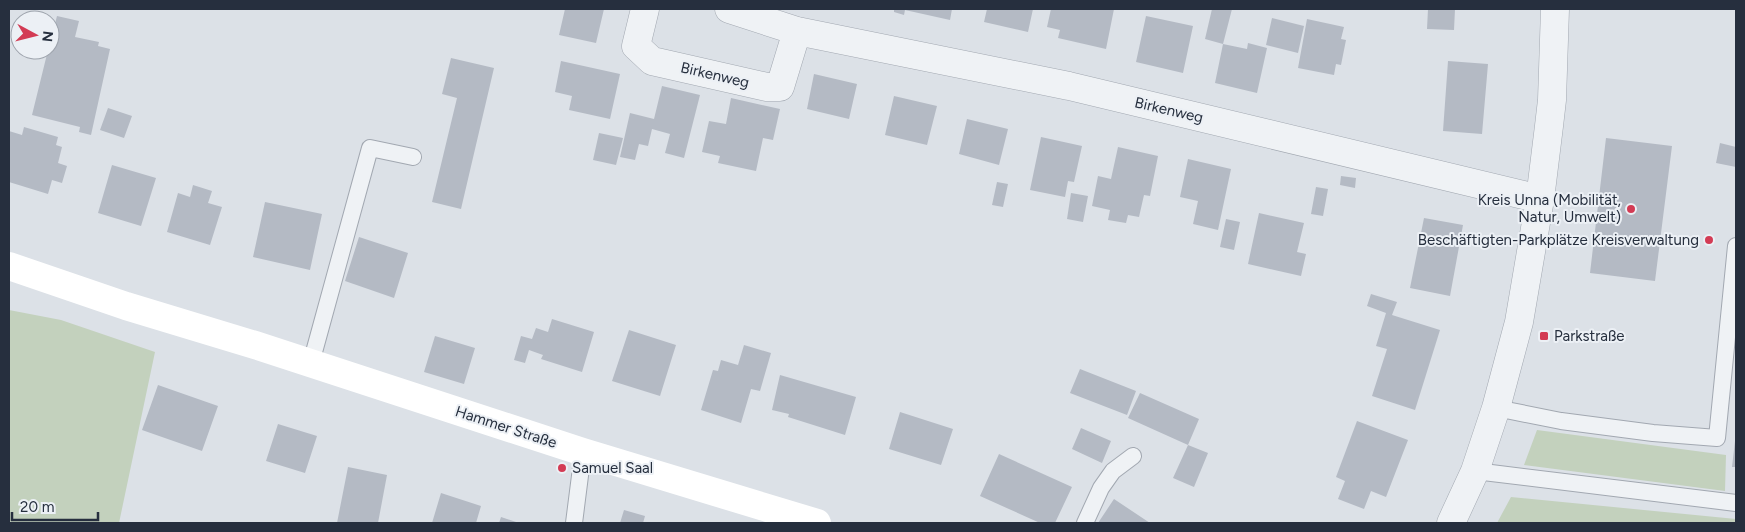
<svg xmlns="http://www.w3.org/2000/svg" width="1745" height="532" viewBox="0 0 1745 532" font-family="Figtree,sans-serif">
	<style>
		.green { fill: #c3d1bd }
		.building { fill: #b4bac4 }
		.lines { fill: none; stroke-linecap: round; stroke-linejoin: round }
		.lane-casing { stroke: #a2a8b1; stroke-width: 18 }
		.street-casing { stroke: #a2a8b1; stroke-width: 29 }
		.lane { stroke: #eff2f5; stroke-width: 16 }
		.street { stroke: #eff2f5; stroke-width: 28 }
		.secondary { stroke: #fff; stroke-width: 28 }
		.poi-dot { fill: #d33b54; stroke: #ecf0f5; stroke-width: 2 }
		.labels { text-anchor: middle; stroke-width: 4; stroke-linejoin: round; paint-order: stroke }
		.street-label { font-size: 15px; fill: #262f3e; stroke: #ecf0f5 }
		.poi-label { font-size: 15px; fill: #262f3e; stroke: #ecf0f5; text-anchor: end }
	</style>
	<rect width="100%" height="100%" fill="#dce1e7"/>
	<path class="green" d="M9,310L61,320L155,352L119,523H9Z
		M1537,430L1726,455L1725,491L1524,465Z
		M1511,497L1736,519V523H1497Z"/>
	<path class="building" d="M565,9H604L596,43L559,35Z
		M894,9H952L950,20L905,10L904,15L894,12Z
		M987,9H1033L1028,32L984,22Z
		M1051,9H1114L1106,49L1058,38L1060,30L1047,27Z
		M1212,9H1232L1223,44L1205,39Z
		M1428,9H1455L1454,30L1427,29Z
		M57,16L79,21L75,37L99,42L98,46L110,49L91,135L79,132L80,127L32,115L48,50H50V43Z
		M1146,16L1193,26L1183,73L1136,62Z
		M1272,18L1304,26L1298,53L1266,45Z
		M1307,19L1344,27L1341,39L1346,40L1341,65L1336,64L1334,75L1298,68Z
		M1248,43L1267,48L1257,93L1215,83L1223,44L1247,49Z
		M451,58L494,68L461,209L432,202L457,98L442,94Z
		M561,61L620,74L610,119L569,110L572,96L555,92Z
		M1448,61L1488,64L1482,134L1443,131Z
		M814,74L857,84L849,119L807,109Z
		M662,86L700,95L684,158L665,153L670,134L652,129L648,146L639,144L635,160L620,157L630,113L654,119Z
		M894,96L937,106L927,145L885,135Z
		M731,98L780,109L773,140L763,138L756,171L718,163L720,156L702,152L709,121L726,124Z
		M108,108L132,116L124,138L100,130Z
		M967,119L1008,129L999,165L959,154Z
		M24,127L58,137L56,145L62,147L58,163L67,166L62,183L52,180L48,194L9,182V131L22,135Z
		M599,133L623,138L616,165L593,160Z
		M1041,137L1082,146L1074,182L1068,181L1065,197L1030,190Z
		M1606,138L1672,146L1655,281L1590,273Z
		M1720,143L1736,147V167L1716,163Z
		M1118,147L1158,156L1150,196L1144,195L1139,217L1128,215L1126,223L1108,220L1110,210L1092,206L1098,176L1111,179Z
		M1188,159L1231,169L1218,230L1193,224L1198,201L1180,197Z
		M112,165L156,178L141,226L98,213Z
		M1341,176L1356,178L1355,188L1340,185Z
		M997,182L1008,184L1003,207L992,205Z
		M193,185L212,191L208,203L222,207L210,245L167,232L178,193L190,197Z
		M1316,187L1328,189L1323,216L1311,214Z
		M1071,193L1088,196L1083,222L1067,219Z
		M265,202L322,214L310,270L253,257Z
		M1259,213L1304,223L1297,252L1306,254L1301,276L1248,264Z
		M1424,218L1463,225L1450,296L1410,288Z
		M1226,219L1240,222L1234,250L1220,247Z
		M359,237L408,253L394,298L345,281Z
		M1371,294L1397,302L1392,315L1440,330L1415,410L1372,396L1387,349L1376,346L1386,313L1367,306Z
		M552,319L594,332L582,372L541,359L543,355L529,350L525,363L514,360L521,336L532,339L536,328L548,332Z
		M629,330L676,345L660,396L612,381Z
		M435,336L475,348L464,384L424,372Z
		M744,345L771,353L760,391L751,389L741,423L701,410L713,370L718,371L721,360L738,365Z
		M1080,369L1136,391L1127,415L1070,393Z
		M780,375L856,397L845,435L788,417L789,414L772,410Z
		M158,385L218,406L202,451L142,430Z
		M1140,393L1199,419L1188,445L1128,418Z
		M900,412L953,429L941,465L889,449Z
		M1357,421L1408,440L1386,497L1371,491L1364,509L1338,499L1345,481L1336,477Z
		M278,424L317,436L305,473L266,461Z
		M1081,428L1111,441L1102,463L1072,449Z
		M1735,441H1736V467H1732Z
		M1188,445L1208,453L1194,487L1173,478Z
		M999,454L1072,487L1055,523H1040L980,496Z
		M348,467L387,475L378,523H337Z
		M441,493L481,506L476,523H432Z
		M1114,499L1150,523H1098Z
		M624,510L645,516L643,523H620Z
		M501,517L519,523H499Z"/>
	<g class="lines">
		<g class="lane-casing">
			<path id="lane" d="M311,363L370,148L413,157
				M1496,408L1561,421L1653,433L1717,438L1736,246
				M1475,471L1736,503
				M574,523L583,452
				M1085,523L1101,488L1113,471L1133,456"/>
		</g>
		<g class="street-casing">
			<path id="street" d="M645,9L636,46L652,61L767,87H780L797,31
				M729,9L797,31L1069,86L1540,199
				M1451,523L1475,471L1496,408L1519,322L1540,199L1549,126L1552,100L1555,9"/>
		</g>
		<use href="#lane" class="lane"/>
		<use href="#street" class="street"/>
		<path class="secondary" d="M9,266L126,306L255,345L583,452L817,523"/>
	</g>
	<g class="poi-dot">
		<circle cx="1631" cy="209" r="5"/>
		<circle cx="1709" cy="240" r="5"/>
		<rect x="1539" y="331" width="10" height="10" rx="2.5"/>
		<circle cx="562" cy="468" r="5"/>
	</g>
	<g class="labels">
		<g class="street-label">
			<text transform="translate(715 75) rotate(13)" y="5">Birkenweg</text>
			<text transform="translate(1169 110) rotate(13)" y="5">Birkenweg</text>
			<text transform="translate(506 427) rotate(18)" y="5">Hammer Straße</text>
		</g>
		<g class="poi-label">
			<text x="1621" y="205">Kreis Unna (Mobilität,<tspan x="1621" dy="17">Natur, Umwelt)</tspan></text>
			<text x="1699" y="245">Beschäftigten-Parkplätze Kreisverwaltung</text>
			<text x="1554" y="341" text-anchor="start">Parkstraße</text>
			<text x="572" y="473" text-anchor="start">Samuel Saal</text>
		</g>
	</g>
	<rect width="1745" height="532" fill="none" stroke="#262f3e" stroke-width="20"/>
	<g transform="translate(35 35) rotate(97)"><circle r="24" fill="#ecf0f5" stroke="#9da3ac"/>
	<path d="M0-4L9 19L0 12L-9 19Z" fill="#d33b54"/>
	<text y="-8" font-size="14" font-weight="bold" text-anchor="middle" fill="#262f3e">N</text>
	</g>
	<path d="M12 512v8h86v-8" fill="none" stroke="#262f3e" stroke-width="2.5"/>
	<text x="20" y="512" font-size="15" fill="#262f3e" stroke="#ecf0f5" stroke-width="4" paint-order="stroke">20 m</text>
</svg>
